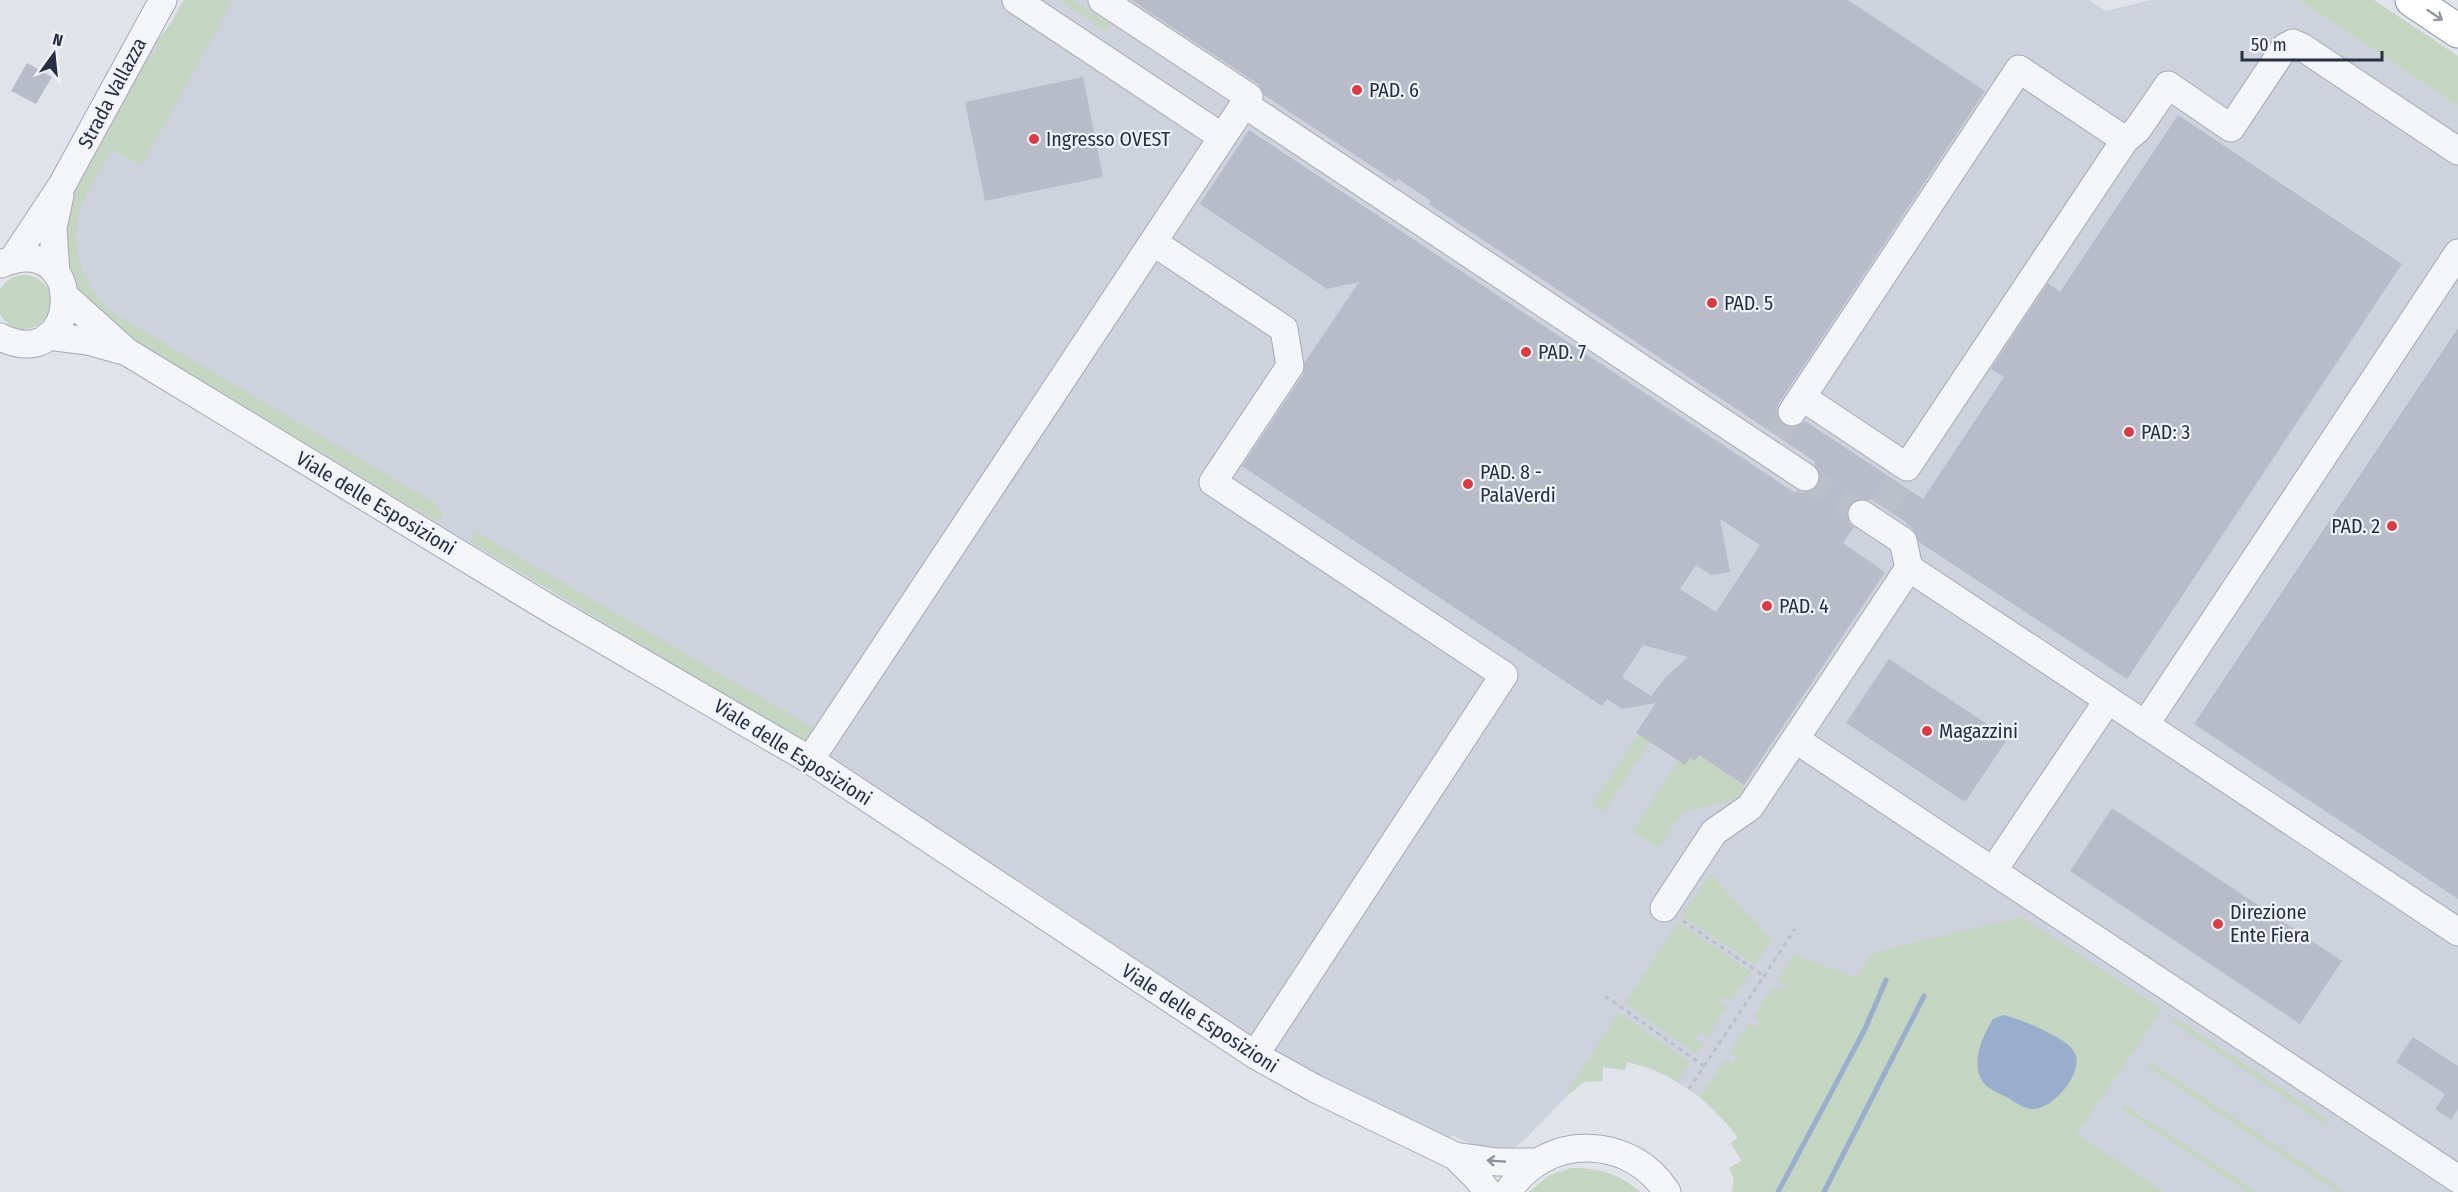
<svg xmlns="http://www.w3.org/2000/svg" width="2458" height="1192" viewBox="0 0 2458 1192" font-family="'Fira Sans Condensed',sans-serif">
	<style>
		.built { fill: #ced2dc }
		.green { fill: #c4d5c1 }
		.water { fill: #99adcd }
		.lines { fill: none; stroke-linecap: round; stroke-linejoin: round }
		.stream { stroke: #99adcd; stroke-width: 5 }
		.building { fill: #b7bcc8; fill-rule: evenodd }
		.minor-tunnel { stroke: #bbbfc9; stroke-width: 27; stroke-dasharray: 27 14; stroke-linecap: butt }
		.minor-casing { stroke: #a5a9b5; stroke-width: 29 }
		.highway-casing { stroke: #878fa2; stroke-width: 35 }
		.path { stroke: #babec5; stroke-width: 3; stroke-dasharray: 4.5 4.5; stroke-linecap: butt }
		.minor { stroke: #f3f5f8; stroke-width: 27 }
		.highway { stroke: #fff; stroke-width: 33 }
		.oneway { stroke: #9497a1 }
		.oneway2 { stroke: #8e929e }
		.poi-dot { fill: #d83d46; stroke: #f0f3f7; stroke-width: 2 }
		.labels { text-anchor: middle; stroke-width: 4.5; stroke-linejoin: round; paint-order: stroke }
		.poi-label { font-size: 20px; fill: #282f43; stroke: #f0f3f7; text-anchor: start }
		.street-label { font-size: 20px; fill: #282f43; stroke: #f0f3f7 }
	</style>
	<rect width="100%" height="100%" fill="#e0e3ea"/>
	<path class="built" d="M184,0H2089L2106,11L2151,0H2299L2458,106V1192H1732L1734,1178L1729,1168L1742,1161L1731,1143L1738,1138L1734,1131L1700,1097L1666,1075L1640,1065L1627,1062L1625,1070L1603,1067L1602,1081L1587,1080L1577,1086L1521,1143L1512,1149L1486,1151L1452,1135L1450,1138L1307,1069L1262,1044L763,718L112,329L63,240L148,55L169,26Z"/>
	<path class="green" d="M184,0H233L145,159L140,164L137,163L112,150C101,169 88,187 81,208C68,247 83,291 117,315L435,503L443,513L439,521H436L120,334L76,289L64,250L70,200L148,55L152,57L158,46L155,44L169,26Z
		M1059,0H1073L1110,24L1106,31Z
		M2299,0H2374L2458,56V106Z
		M-3 302a27 27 0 1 1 54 0a27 27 0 1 1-54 0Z
		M476,532L795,717L812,728L807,740H804L763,718L470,542Z
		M1643,727L1650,742L1604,811L1593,804Z
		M1699,755L1746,787L1737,799L1682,812L1658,848L1633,831L1678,761L1685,765L1690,758Z
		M1710,874L1772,940L1755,965L1682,916Z
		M2022,917L2162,1009L2077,1134L2165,1192H1732L1734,1178L1729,1168L1742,1161L1731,1143L1738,1138L1719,1114L1700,1097L1725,1060L1732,1064L1737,1058L1730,1052L1749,1023L1757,1027L1761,1021L1754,1016L1773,987L1781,991L1785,986L1778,980L1794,955L1857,978L1869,957L1876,952Z
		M1678,922L1751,972L1731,1001L1723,996L1719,1003L1727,1008L1708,1036L1700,1032L1695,1039L1703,1043L1696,1054L1625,1003Z
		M1619,1013L1690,1062L1678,1082L1653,1069L1627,1062L1625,1070L1603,1067L1602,1081L1584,1082L1568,1095L1566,1093Z
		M2175,1018L2328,1120L2325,1124L2172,1022Z
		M2151,1063L2346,1192H2337L2148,1067Z
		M2123,1104L2257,1192H2248L2121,1108Z
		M1571,1168C1599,1168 1619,1173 1640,1192H1529L1548,1176Z"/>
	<path class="water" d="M2003,1015C2018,1018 2069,1038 2075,1053C2084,1073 2053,1109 2033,1109C2024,1109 2015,1102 2008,1098C2001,1094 1993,1091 1988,1087C1967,1070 1982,1036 1993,1019Z"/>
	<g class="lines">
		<path class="stream" d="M1778,1192L1865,1029L1886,980
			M1824,1192L1924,996"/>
	</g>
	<path class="building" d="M1131,0H1848L1985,91L1779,403L1776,412L1778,420L1784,425L1792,428L1798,426L1805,421L1923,499L2004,377L1991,369L2048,283L2060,292L2178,115L2402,264L2127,679L1919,542L1912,528L1906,524L1907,523L1872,500H1854L1849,506L1846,514L1848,522L1854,527L1843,543L1885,572L1744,785L1699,755L1695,761L1690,758L1685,765L1636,733L1656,703L1622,709L1607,699L1602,706L1242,466L1303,375L1305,362L1359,282L1327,289L1200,204L1249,130L1795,493L1796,490L1803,493L1811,491L1818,486L1821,477L1819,470L1814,464L1816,462L1429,204L1431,201L1398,179L1396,182L1264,95L1258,84ZM1720,519L1760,545L1716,612L1680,589L1696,565L1711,575L1730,572ZM1643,645L1688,657L1666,677L1651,696L1622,677Z
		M27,63L52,77L36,104L11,91Z
		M1083,77L1103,177L985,201L965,102Z
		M2458,328V899L2194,724Z
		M1889,659L2008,738L1965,802L1846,723Z
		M2112,808L2342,961L2300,1024L2070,871Z
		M2413,1037L2458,1066V1109L2451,1120L2435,1109L2445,1094L2396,1062Z"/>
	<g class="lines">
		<path class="minor-tunnel" d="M1777,435L1792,412
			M1805,477L1862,514
			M1882,506L1898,482"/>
		<g class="minor-casing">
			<path id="minor" d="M1016,0L1222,137
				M1102,0L1249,97L1153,242L1284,329L1290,366L1213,482L1504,675L1255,1055
				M2157,101L2168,85L2231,128L2285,47L2293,43L2302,47L2458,151
				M1244,104L1805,477
				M2125,140L2137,130L2155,104
				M13,259L62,185L163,0
				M56,273L53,228L60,195
				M66,297L127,352L550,609L810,760L1255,1055L1316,1089L1455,1156L1478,1179L1488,1192
				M48,336L88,341L120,350
				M0,337C82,378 89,227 1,264
				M1792,412L2019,69L2125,140L1907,467L1802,397
				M1862,514L1903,541L1909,568L2458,932
				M2145,725L2458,253
				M1795,739L1993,871L2108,700
				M810,760L1153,242
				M1993,871L2458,1179
				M1664,908L1714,832L1750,807L1909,568
				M1455,1156L1497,1162H1536
				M1508,1192C1545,1133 1630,1134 1667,1192"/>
		</g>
		<g class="highway-casing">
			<path id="highway" d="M2412,0L2458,31"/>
		</g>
		<path class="path" d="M1683,921L1764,976
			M1605,996L1704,1066
			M1689,1089L1795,929"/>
		<use href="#minor" class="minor"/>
		<use href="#highway" class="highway"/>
	</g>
	<defs><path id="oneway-shaft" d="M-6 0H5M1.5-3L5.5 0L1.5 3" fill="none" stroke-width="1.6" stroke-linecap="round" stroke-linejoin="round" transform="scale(1.5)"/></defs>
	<use class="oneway" href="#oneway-shaft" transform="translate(2435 15) rotate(34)"/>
	<use class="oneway2" href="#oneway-shaft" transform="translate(1496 1161) rotate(-176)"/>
	<g class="poi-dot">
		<circle cx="1357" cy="90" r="6"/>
		<circle cx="1034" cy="139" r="6"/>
		<circle cx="1712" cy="303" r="6"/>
		<circle cx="1526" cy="352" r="6"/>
		<circle cx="2129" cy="432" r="6"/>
		<circle cx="1468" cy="484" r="6"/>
		<circle cx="2392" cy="526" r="6"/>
		<circle cx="1767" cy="606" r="6"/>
		<circle cx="1927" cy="731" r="6"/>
		<circle cx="2218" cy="924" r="6"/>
	</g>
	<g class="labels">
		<g class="poi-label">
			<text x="1369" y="97">PAD. 6</text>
			<text x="1046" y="146">Ingresso OVEST</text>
			<text x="1724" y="310">PAD. 5</text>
			<text x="1538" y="359">PAD. 7</text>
			<text x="2141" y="439">PAD: 3</text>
			<text x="1480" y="479">PAD. 8 -<tspan x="1480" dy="23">PalaVerdi</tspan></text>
			<text x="2380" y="533" text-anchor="end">PAD. 2</text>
			<text x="1779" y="613">PAD. 4</text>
			<text x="1939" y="738">Magazzini</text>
			<text x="2230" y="919">Direzione<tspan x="2230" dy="23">Ente Fiera</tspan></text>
		</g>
		<g class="street-label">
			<text transform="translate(112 93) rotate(-62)" y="7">Strada Vallazza</text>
			<text transform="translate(376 503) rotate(31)" y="7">Viale delle Esposizioni</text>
			<text transform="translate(793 752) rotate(32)" y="7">Viale delle Esposizioni</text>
			<text transform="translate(1200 1018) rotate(33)" y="7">Viale delle Esposizioni</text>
		</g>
	</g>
	<g transform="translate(54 54) rotate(15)" stroke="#f0f3f7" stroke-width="4.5" paint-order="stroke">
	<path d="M0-4.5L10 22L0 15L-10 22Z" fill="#282f43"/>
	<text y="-9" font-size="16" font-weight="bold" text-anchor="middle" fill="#282f43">N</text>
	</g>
	<path d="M2242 51v9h140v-9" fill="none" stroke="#282f43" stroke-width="3"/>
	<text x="2251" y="51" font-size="18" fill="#282f43" stroke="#f0f3f7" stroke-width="4.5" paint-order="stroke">50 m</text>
</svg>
